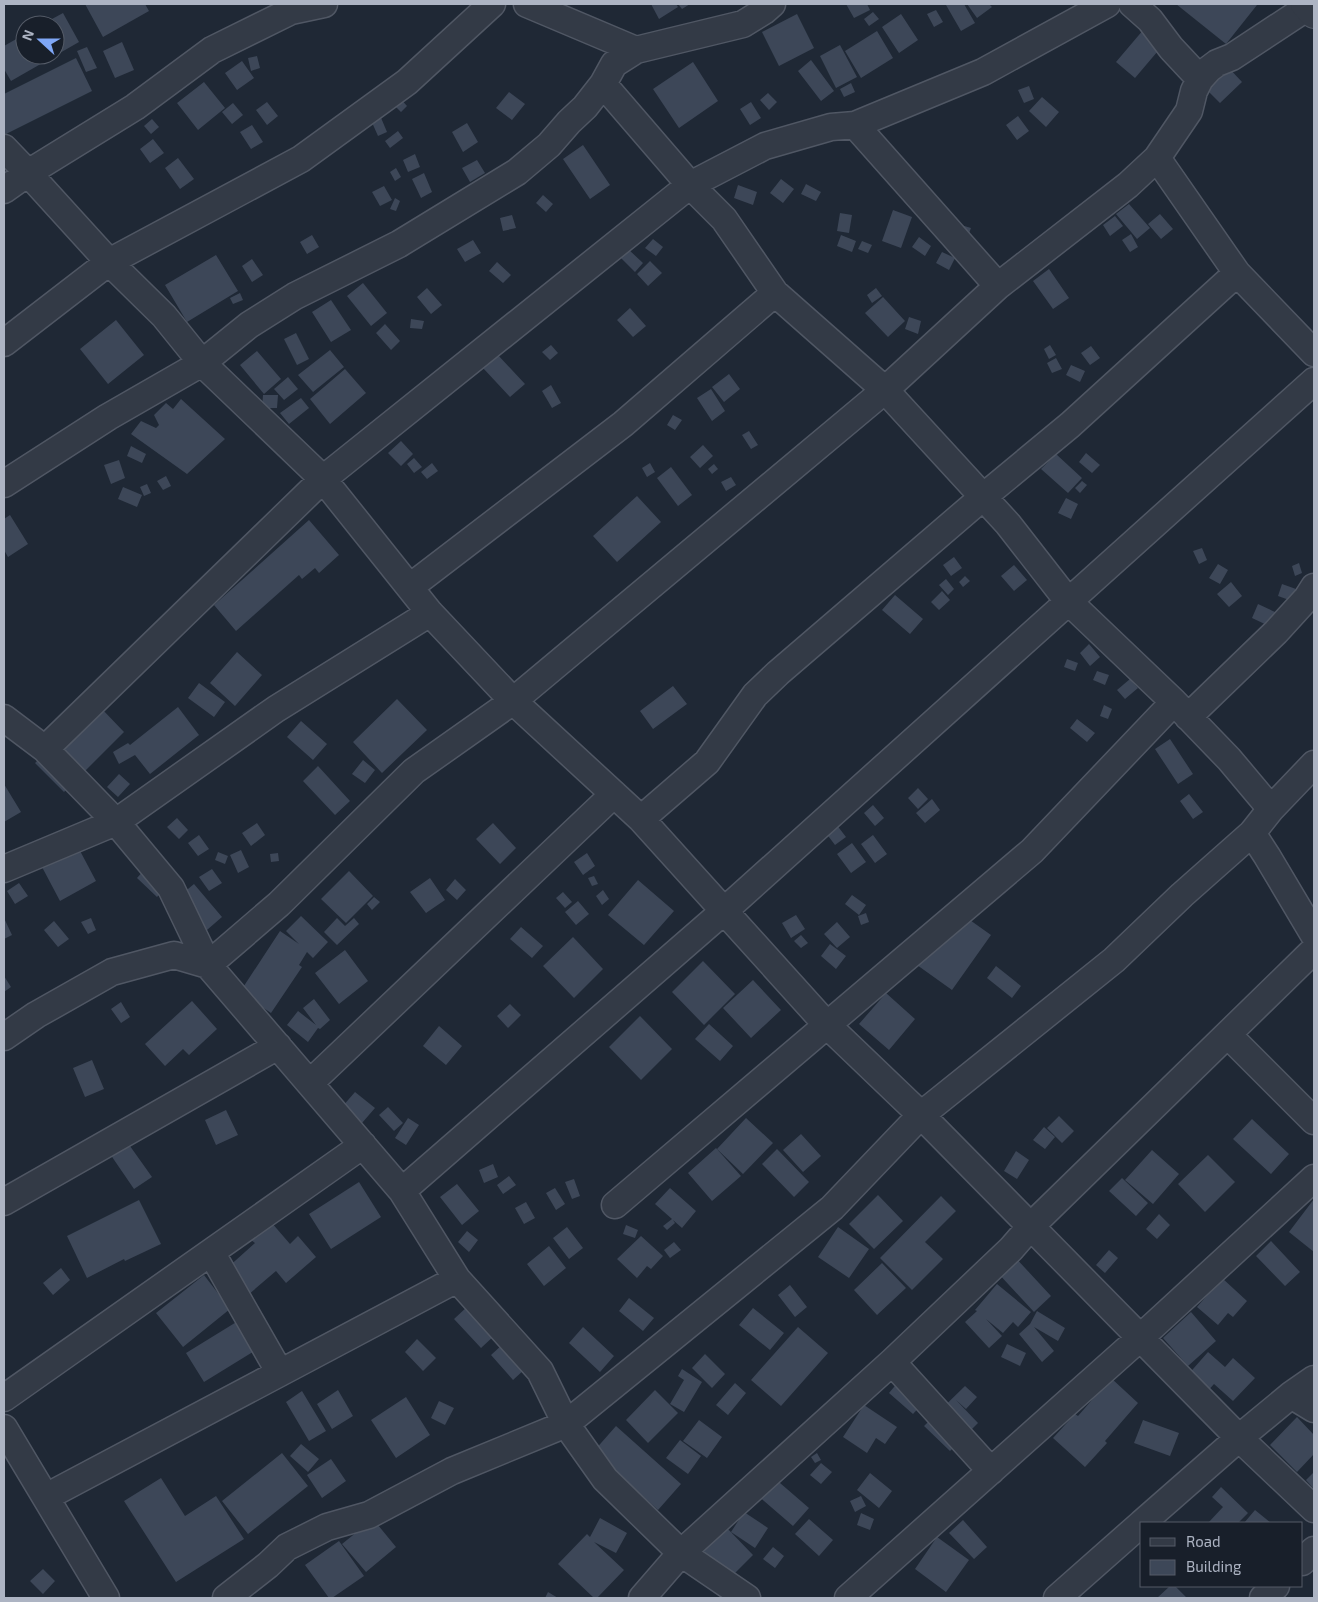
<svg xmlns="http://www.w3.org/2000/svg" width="1318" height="1602" viewBox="0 0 1318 1602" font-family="'Exo 2',sans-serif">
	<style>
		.building { fill: #3d4758 }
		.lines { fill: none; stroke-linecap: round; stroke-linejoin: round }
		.minor-casing { stroke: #505764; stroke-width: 29 }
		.tertiary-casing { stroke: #505764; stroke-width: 30 }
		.minor { stroke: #333a46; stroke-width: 26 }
		.tertiary { stroke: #333a46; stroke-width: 28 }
	</style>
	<rect width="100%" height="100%" fill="#1f2835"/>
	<path class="building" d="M85,4H145L149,11L103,37Z
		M651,4H676L678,7L659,19Z
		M678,4H690L682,9Z
		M846,4H867L870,10L854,18Z
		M948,4H964L975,23L961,31L946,5Z
		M967,4H989L992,7L977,18Z
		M1176,4H1256L1257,5L1226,44Z
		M936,10L943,22L934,27L927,14Z
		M873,12L879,19L869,26L864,19Z
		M63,13L79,42L11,81L4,69V46L25,34V55H55V25H41Z
		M797,14L814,48L779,66L762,32Z
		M901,14L918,40L899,53L882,27Z
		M1144,29L1163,45L1135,78L1116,62Z
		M877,31L893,58L861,78L845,51Z
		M122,42L134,70L115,78L103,51Z
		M840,45L857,77L836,88L820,56Z
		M87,47L97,68L86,72L77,51Z
		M257,56L260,68L251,71L248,58Z
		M76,58L92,91L4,135V94Z
		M811,60L834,91L821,101L798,71Z
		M242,61L254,78L237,90L225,73Z
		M693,62L718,101L679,128L653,89Z
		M1228,67L1242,82L1220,103L1206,89Z
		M204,82L225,108L198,130L177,103Z
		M851,83L855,92L844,97L840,89Z
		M1029,86L1034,99L1024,103L1018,90Z
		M509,92L525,104L512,120L496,108Z
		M768,93L777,102L769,110L760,100Z
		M398,96L407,106L401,112L392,103Z
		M1042,97L1059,112L1046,127L1029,111Z
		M267,102L278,116L267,125L256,110Z
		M751,102L761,118L750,125L740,109Z
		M233,103L243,115L232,124L222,112Z
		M379,113L387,132L378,136L370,118Z
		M1018,116L1029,131L1017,140L1006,125Z
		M152,119L159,127L151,134L144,126Z
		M467,123L478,142L463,152L452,132Z
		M252,125L263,142L251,149L240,132Z
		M398,131L403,138L390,148L385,141Z
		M153,139L164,153L150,163L140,149Z
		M583,145L610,185L590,199L563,159Z
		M415,154L420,167L408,172L403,160Z
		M178,158L194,179L180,189L165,168Z
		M477,160L485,173L470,182L462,168Z
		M396,168L401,177L395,181L390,172Z
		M424,173L432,192L421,198L412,179Z
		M781,179L794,189L783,203L770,193Z
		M806,184L821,192L816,201L801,194Z
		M738,185L757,192L753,205L734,198Z
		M384,186L392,200L380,206L372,192Z
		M543,195L553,204L546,212L536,203Z
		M395,198L400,201L396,211L390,209Z
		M1129,204L1150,228L1137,239L1116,214Z
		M893,210L912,217L901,248L882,241Z
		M840,213L852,215L849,233L837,231Z
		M1160,214L1173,229L1161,239L1148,224Z
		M512,215L516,228L503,231L500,218Z
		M1115,216L1123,226L1110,236L1103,225Z
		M961,225L971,228L968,236L959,233Z
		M1131,234L1138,247L1130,252L1122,240Z
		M312,235L319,247L307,254L300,242Z
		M841,235L856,241L852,252L837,246Z
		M919,237L931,246L925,256L912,247Z
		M653,239L663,247L656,256L645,248Z
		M473,240L481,253L465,262L457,249Z
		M862,241L872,245L868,253L858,249Z
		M628,249L643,263L635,272L620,257Z
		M942,252L955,258L949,270L936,263Z
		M216,255L238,291L187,322L165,285Z
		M252,259L263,275L252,282L242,266Z
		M650,261L662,273L648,286L637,274Z
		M497,262L511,275L503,283L489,271Z
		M1049,269L1069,298L1053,309L1033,281Z
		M363,283L387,313L371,326L347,296Z
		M427,288L442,305L431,314L417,297Z
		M876,288L882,296L872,303L867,295Z
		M240,293L243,300L233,304L230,298Z
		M883,297L905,321L888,337L865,313Z
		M331,300L351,330L331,342L312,312Z
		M630,308L646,326L633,337L617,320Z
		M909,317L921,321L918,334L905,329Z
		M411,319L424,321L422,329L410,328Z
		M116,320L144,355L108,384L80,349Z
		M385,324L400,341L391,350L376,333Z
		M296,333L309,359L297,365L284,339Z
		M551,345L558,353L550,360L542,352Z
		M1050,345L1056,355L1049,359L1044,349Z
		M1091,346L1100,358L1090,365L1081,353Z
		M330,350L344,367L313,392L298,375Z
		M257,351L281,379L264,394L240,365Z
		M497,354L525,384L510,397L483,368Z
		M1056,358L1062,369L1052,373L1047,363Z
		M1071,365L1085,371L1080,382L1066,375Z
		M345,369L366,393L330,424L310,399Z
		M729,374L740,389L724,402L712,387Z
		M288,377L298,389L284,400L274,389Z
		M551,385L561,403L552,408L542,391Z
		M711,389L725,411L712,421L697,398Z
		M263,395H278L277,408H262Z
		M301,398L309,408L289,424L280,413Z
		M181,399L225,439L187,474L131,434L141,421L156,428L159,425L154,415L166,403L173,409Z
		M673,415L682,420L675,430L667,425Z
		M749,431L758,445L751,449L742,435Z
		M401,441L413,454L401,466L388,453Z
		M703,445L713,456L700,468L690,457Z
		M131,446L146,454L142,463L127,456Z
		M1086,453L1100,465L1092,473L1079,462Z
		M1056,454L1082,478L1068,493L1041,469Z
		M414,458L422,467L414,473L407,464Z
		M119,460L125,478L111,484L104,465Z
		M432,463L438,471L427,479L421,472Z
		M650,463L655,472L647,477L642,468Z
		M714,464L718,469L712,474L708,469Z
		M671,467L692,495L678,506L657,478Z
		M166,476L171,486L163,490L157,481Z
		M731,477L736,485L726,491L721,482Z
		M1082,481L1087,485L1080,493L1075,488Z
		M147,484L151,493L144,496L140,487Z
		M123,487L142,495L137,507L118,499Z
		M637,496L661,522L617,562L593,536Z
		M1066,498L1078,504L1071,519L1058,513Z
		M10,515L28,544L8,557L4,550V519Z
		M309,520L339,555L319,573L315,568L302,579L299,575L236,631L214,605Z
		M1202,548L1207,560L1199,564L1193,551Z
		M954,557L962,568L951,576L943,565Z
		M1299,563L1302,573L1295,576L1292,566Z
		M1218,564L1228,570L1220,584L1209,578Z
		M1014,565L1027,580L1014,591L1001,576Z
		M965,576L970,581L963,587L959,582Z
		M946,579L954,589L948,595L939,585Z
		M1231,582L1242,596L1229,607L1217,594Z
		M1282,584L1296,589L1292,601L1278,596Z
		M942,591L950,600L939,610L931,602Z
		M895,595L923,619L910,634L882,610Z
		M1258,604L1275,612L1269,626L1252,618Z
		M1089,644L1100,657L1090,666L1080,653Z
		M237,652L262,675L235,706L210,683Z
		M1067,659L1078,663L1075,671L1064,667Z
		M1097,671L1109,675L1105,685L1093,680Z
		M1130,679L1138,688L1125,699L1117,690Z
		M199,683L225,702L214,717L188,698Z
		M673,686L687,704L653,729L640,711Z
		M397,699L427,730L382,773L353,742Z
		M1104,705L1112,709L1108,719L1100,716Z
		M178,707L199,735L150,774L135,755L119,764L113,752L128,743L130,745Z
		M101,708L124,732L64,792L35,763L66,733Z
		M1077,719L1095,733L1087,742L1070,728Z
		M301,721L327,744L313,760L287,737Z
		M1170,739L1193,774L1178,784L1155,749Z
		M363,760L375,770L365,783L352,774Z
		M318,766L350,801L335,815L303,781Z
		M119,774L130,784L118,797L107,787Z
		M4,784L21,812L4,822Z
		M918,788L928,799L918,809L908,798Z
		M1189,794L1203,812L1193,819L1180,801Z
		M932,799L940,810L925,823L916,813Z
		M873,805L884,818L875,826L864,813Z
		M177,818L188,830L179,839L167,827Z
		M257,823L265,835L251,846L242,833Z
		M493,823L516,848L500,864L476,839Z
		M836,824L846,837L835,845L826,833Z
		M199,835L209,849L198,856L188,843Z
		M873,835L887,854L875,863L861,844Z
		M852,843L866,862L851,873L837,854Z
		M78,847L96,881L60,901L42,867Z
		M241,850L249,867L238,873L230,855Z
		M218,852L228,856L225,864L215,860Z
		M278,853L279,861L271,862L270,854Z
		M587,853L595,866L583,875L574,862Z
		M153,860L174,879L157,897L137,878Z
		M212,869L222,883L209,891L199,877Z
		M349,871L373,896L346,923L321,899Z
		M594,876L598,884L592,886L588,878Z
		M430,878L445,900L426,913L410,892Z
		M455,879L466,890L457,900L446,890Z
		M638,880L674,911L644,945L608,915Z
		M19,883L28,896L15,904L7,891Z
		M194,884L222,917L200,936L171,903Z
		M603,890L609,899L602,905L596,896Z
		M563,892L572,902L565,908L556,898Z
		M852,895L866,905L859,915L845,904Z
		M374,897L380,902L372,910L367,904Z
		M578,901L589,914L576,925L565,912Z
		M866,913L869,922L861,925L858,916Z
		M960,913L991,935L952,990L910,960Z
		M796,915L805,929L791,938L782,923Z
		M301,916L328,942L313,958L307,952L299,965L302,967L271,1013L240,992L280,931L299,944L286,931Z
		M4,918L12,935L4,939Z
		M91,918L96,930L88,934L81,922Z
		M337,918L345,926L354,918L359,924L337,945L324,932Z
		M54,921L69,939L58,947L44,930Z
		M837,922L850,937L837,948L824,934Z
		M521,927L543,946L532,958L510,939Z
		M801,935L808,943L801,948L794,941Z
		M573,937L603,969L574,998L543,966Z
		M830,944L846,956L836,969L821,956Z
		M345,950L368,981L339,1004L315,973Z
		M703,961L735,994L704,1025L672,992Z
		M996,966L1021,986L1012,998L987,978Z
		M4,976L11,987L4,992Z
		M753,980L781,1010L751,1038L723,1008Z
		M886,993L915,1019L889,1050L859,1024Z
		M314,999L330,1020L320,1029L318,1028L308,1042L287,1025L298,1011L316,1025L303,1008Z
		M192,1001L217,1029L189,1055L183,1049L165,1066L145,1044Z
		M121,1002L130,1017L121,1023L111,1009Z
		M510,1004L521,1015L508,1028L497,1016Z
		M640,1016L672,1049L641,1080L609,1047Z
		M709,1024L733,1046L720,1061L695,1039Z
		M439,1026L462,1046L446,1065L423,1046Z
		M92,1060L104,1089L85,1097L73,1068Z
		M355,1092L375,1108L362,1123L342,1107Z
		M388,1107L403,1123L394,1131L379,1115Z
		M226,1110L238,1135L216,1145L205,1120Z
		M1059,1116L1074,1131L1062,1143L1047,1128Z
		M408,1118L419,1125L406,1145L395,1138Z
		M746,1118L773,1143L743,1174L717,1149Z
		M1252,1119L1289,1154L1271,1174L1233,1139Z
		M1044,1127L1055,1137L1045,1149L1033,1140Z
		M801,1134L821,1156L803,1172L783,1150Z
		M125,1139L152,1177L134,1189L108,1151Z
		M716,1148L741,1176L712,1201L688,1173Z
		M777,1149L809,1182L794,1197L762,1164Z
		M1152,1150L1179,1174L1153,1204L1125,1180Z
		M1016,1151L1029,1160L1017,1179L1004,1171Z
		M1208,1155L1235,1182L1205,1212L1178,1184Z
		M493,1164L498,1177L484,1183L479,1170Z
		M509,1176L516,1185L503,1194L497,1185Z
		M1122,1178L1148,1203L1136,1216L1109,1191Z
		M574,1179L580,1196L572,1199L565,1182Z
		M359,1182L381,1217L331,1249L309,1214Z
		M457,1184L479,1211L462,1225L440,1197Z
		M555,1188L565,1204L556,1210L546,1193Z
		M670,1188L696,1211L682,1228L673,1220L675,1223L667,1230L663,1226L672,1219L655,1204Z
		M878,1195L903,1221L874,1249L849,1224Z
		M941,1196L956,1211L925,1242L943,1259L912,1290L880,1258Z
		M1314,1199V1252L1289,1232Z
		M139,1200L161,1244L125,1261L124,1259L87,1278L67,1236Z
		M526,1202L535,1218L524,1224L515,1208Z
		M1159,1214L1170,1225L1157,1239L1146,1229Z
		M271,1222L290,1244L298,1236L316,1257L286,1283L276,1271L248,1295L226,1269L255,1243L251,1240Z
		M626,1225L638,1230L635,1238L623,1234Z
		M567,1227L583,1248L569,1259L553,1238Z
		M838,1227L869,1249L849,1278L818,1257Z
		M467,1231L478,1240L469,1252L458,1242Z
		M641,1236L663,1256L651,1269L647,1266L637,1278L617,1259Z
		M1271,1241L1300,1272L1285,1286L1256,1256Z
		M674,1242L681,1250L670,1258L664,1250Z
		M549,1246L566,1268L544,1286L527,1264Z
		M1109,1250L1118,1258L1105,1273L1096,1265Z
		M1013,1255L1051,1296L1034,1312L997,1272Z
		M882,1263L906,1288L877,1315L854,1290Z
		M61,1268L70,1280L53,1295L43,1283Z
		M204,1275L230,1309L183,1347L156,1313Z
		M1222,1278L1247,1301L1233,1317L1228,1313L1218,1325L1197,1307Z
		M997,1284L1031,1312L1018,1327L1013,1322L1003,1333L986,1319L1002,1336L989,1348L965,1322L977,1311L975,1310Z
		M790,1285L807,1307L795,1317L778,1295Z
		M629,1298L654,1318L643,1331L619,1311Z
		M468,1306L495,1335L481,1348L454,1319Z
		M753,1308L784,1333L770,1350L739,1325Z
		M1037,1311L1065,1328L1058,1341L1034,1327L1054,1351L1042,1362L1019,1334L1030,1324Z
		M1191,1312L1216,1341L1188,1366L1163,1338Z
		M238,1321L256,1350L204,1382L186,1353Z
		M583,1327L614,1356L600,1372L569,1343Z
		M798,1327L828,1353L781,1406L751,1380Z
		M417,1339L436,1358L423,1371L405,1352Z
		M503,1344L525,1369L513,1380L491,1355Z
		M1007,1344L1026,1353L1020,1366L1001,1357Z
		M1208,1352L1225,1367L1233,1358L1255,1378L1233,1401L1214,1384L1205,1394L1186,1377Z
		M705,1354L725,1374L712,1388L692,1368Z
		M682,1369L702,1382L684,1412L670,1404L684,1380L678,1376Z
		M1111,1378L1138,1403L1105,1441L1107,1443L1085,1467L1053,1438L1075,1414L1078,1416Z
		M899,1381L923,1403L913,1414L889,1393Z
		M735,1383L746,1393L728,1415L716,1405Z
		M965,1386L977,1397L966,1409L956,1400L978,1423L950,1451L924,1426Z
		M338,1390L353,1416L332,1429L317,1404Z
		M655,1390L678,1413L648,1443L626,1420Z
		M302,1391L326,1431L309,1441L286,1402Z
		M406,1397L430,1435L396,1458L371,1420Z
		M439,1401L454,1408L445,1425L431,1418Z
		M864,1405L897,1427L885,1444L876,1438L867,1453L843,1437Z
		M1297,1417L1314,1435V1454L1297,1472L1270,1445Z
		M699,1420L722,1437L707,1458L683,1441Z
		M1143,1420L1179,1433L1170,1456L1134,1443Z
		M616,1426L681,1484L658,1510L594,1451Z
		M680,1440L701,1456L688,1474L666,1458Z
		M301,1444L319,1459L308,1472L290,1456Z
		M282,1453L308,1486L248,1534L222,1501Z
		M817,1453L821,1460L815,1463L811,1457Z
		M331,1459L346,1481L322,1498L307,1475Z
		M821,1463L832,1472L821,1484L810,1475Z
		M765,1470L809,1508L793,1526L749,1488Z
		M1314,1472V1489L1306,1480Z
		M870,1473L892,1491L879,1508L857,1490Z
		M161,1478L185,1516L216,1496L244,1539L176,1582L124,1501Z
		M1221,1487L1248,1513L1238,1523H1208L1223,1507L1212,1497Z
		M861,1496L866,1506L855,1512L850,1501Z
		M1255,1510L1271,1523H1244Z
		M744,1512L768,1528L755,1548L731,1532Z
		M861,1513L874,1519L870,1530L857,1525Z
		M600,1518L627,1533L616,1553L594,1542L624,1570L597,1598H594L558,1564L587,1534L590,1537Z
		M373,1519L396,1547L366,1572L342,1544Z
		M809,1519L833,1540L819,1556L795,1534Z
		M963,1520L987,1547L974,1559L949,1533Z
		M726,1527L753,1555L725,1583L698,1555Z
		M937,1537L969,1560L946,1592L915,1569Z
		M339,1541L364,1576L332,1598H329L305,1565Z
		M773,1547L784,1556L775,1568L763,1559Z
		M43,1569L55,1581L43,1594L30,1581Z
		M1170,1586H1175L1187,1598H1157Z
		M548,1592L558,1598H545Z"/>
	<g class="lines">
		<g class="minor-casing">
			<path id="minor" d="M527,4L636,50
				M1132,4L1150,20L1171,48L1200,79
				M603,84L690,185L765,146L831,127L855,125L983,72L1107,4
				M855,125L998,286
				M4,148L28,173L109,262L164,316L202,363L323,479L430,613L513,701L641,819L827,1025L921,1115L1239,1438L1314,1509
				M1157,158L1237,273L1314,353
				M4,190L28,173L135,107L212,50L291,11L324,4
				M4,343L109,262L301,159L407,82L492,4
				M4,484L108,417L202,363L249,325L295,296L399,244L517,172L549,145L569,122L585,107L603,84L614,64L636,50L743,24L764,11L772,4
				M410,587L623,424L775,293L885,390L1008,524L1068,601L1174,702L1229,759L1271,809
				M1188,717L1276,632L1307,598L1314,587
				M4,718L45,749L116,822L171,888L208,965L402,1191L457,1279L540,1371L566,1424L605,1479L681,1553L892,1362L1011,1249L1031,1226L1314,950
				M45,749L323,479L690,185L724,219L775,293
				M641,819L707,762L755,695L778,673L983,497L1070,425L1237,273
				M1252,833L1267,856L1314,935
				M4,869L116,822L276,709L430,613
				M1228,1035L1314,1121
				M4,1037L36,1015L112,972L174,955L208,965L279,904L414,771L513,701L885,390L998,286L1128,185L1157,158L1189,111L1194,91L1200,79L1209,69L1217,63L1232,57L1308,7
				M310,1083L614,794
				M402,1191L724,911L1314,381
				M4,1202L278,1046
				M615,1205L1032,851L1174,702
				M211,1252L280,1373
				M892,1362L991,1471
				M1291,1395L1314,1379
				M4,1398L363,1145
				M4,1428L106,1598
				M46,1497L457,1279
				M1142,1523L1239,1438L1291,1395L1314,1409
				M1302,1562L1314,1550
				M226,1598L268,1565L287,1547L327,1527L369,1515L452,1471L566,1424L832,1208L921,1115L1114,960L1182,895L1252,833L1271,809L1314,764
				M642,1598L681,1553L747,1598
				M848,1598L1141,1337L1314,1178
				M1057,1598L1142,1523
				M1263,1598L1276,1586"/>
		</g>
		<g class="tertiary-casing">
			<path id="tertiary" d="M1305,4L1314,14"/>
		</g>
		<use href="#minor" class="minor"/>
		<use href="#tertiary" class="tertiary"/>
	</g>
	<rect width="1318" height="1602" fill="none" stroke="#adb4c3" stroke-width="10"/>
	<rect x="1140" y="1522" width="162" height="65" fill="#181f2a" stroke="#545b67"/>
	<rect x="1150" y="1538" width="25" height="8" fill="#333a46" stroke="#545b67"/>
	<text x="1186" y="1547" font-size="15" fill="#adb4c3">Road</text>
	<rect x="1150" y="1560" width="25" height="15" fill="#3d4758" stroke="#545b67"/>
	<text x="1186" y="1572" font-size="15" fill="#adb4c3">Building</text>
	<g transform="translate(40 40) rotate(291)"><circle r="24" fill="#181f2a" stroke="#545b67"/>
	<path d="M0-4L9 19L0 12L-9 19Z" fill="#7fa7f6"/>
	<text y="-8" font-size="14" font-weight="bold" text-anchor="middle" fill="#adb4c3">N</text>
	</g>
</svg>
